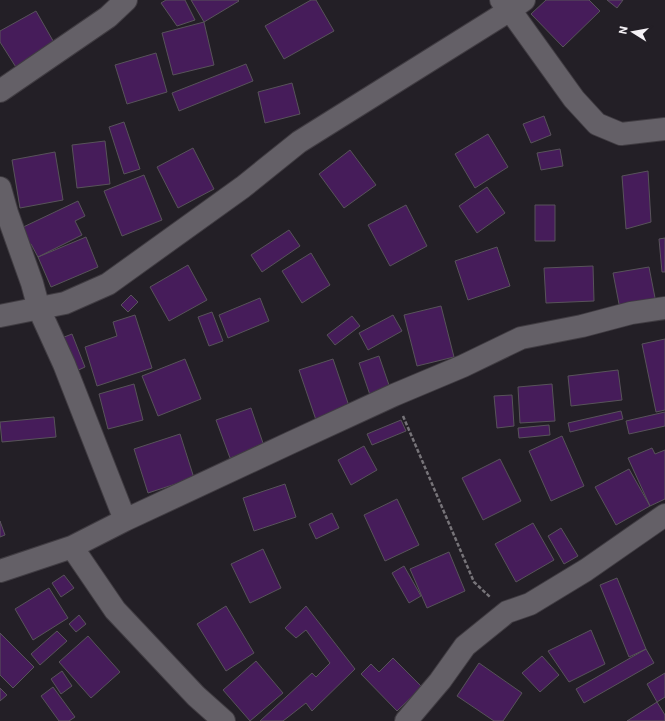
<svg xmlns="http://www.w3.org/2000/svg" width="665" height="721" viewBox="0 0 665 721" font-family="Roboto,sans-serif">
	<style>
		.building { fill: #461c5a; stroke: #58535a }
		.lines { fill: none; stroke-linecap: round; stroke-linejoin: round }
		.minor-casing { stroke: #403c42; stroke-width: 24 }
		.path { stroke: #777479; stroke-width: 2.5; stroke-dasharray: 4 2; stroke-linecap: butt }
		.minor { stroke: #646067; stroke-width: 22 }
	</style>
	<rect width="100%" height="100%" fill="#231f26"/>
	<path class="building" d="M166,0H185L195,20L177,26L161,3Z
		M191,0H238L239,1L204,22Z
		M311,0H316L334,31L284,59L265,26Z
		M546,0H589L600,11L563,47L531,14Z
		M607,0H623L617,8Z
		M36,11L56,46L19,72L0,42V31Z
		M204,22L214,65L173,75L162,33Z
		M156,53L167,92L127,104L115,65Z
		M246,64L253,81L179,111L172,93Z
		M292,83L300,114L265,123L258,92Z
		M544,116L551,135L531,143L523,124Z
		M124,122L140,169L124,174L109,127Z
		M488,134L508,167L475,188L455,154Z
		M105,141L110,184L77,188L72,145Z
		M193,148L214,189L178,208L157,167Z
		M560,149L563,166L541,170L537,153Z
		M350,150L376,185L344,208L319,174Z
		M55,152L63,200L20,208L12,160Z
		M648,171L651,222L626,229L622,176Z
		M144,175L162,220L122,236L104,191Z
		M487,187L505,213L477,233L459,206Z
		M78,201L85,216L75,221L82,235L38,257L31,244L25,247L17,230Z
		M406,205L427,246L390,266L368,225Z
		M535,205H555V241H535Z
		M289,230L300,246L262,272L251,255Z
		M86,237L98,267L51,287L38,257Z
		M665,238V272H662L659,239Z
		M497,247L510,286L468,300L455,261Z
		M311,253L330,285L302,303L282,271Z
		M188,265L207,300L169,321L150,287Z
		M593,266L594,301L546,303L544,268Z
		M649,267L656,303L620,309L613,273Z
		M131,295L138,302L128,312L121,305Z
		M260,298L269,321L228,338L219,315Z
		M441,306L454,357L417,366L404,315Z
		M212,312L223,341L209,346L198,317Z
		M135,315L152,368L97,386L85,347L117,336L113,322Z
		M393,315L402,331L368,350L359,333Z
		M352,316L360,326L335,345L327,335Z
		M72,334L85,367L72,373L59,339Z
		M665,339V410L656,412L642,344Z
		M379,356L390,388L370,395L359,363Z
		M185,359L201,399L158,416L142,376Z
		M333,359L350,409L316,420L299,370Z
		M618,370L622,400L571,406L568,376Z
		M134,384L143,420L108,429L99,394Z
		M552,384L555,421L520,423L518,387Z
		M512,395L514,426L497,428L494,396Z
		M251,408L264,446L230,458L216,420Z
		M621,411L623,419L570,432L568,423Z
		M665,412V426L629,434L626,421Z
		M54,417L56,437L2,442L0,422Z
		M401,420L406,431L372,445L367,434Z
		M549,425L550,435L519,438L518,428Z
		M180,434L194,478L148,493L134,449Z
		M562,436L584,486L551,501L529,451Z
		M364,446L377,470L351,485L338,460Z
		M652,448L655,454L665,450V499L650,506L628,458Z
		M500,459L521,501L483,520L462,478Z
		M629,469L650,506L616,525L595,487Z
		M285,484L296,517L254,531L243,498Z
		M397,499L419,545L385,561L364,515Z
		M332,513L339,528L316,539L309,524Z
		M0,521L5,535L0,537Z
		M533,523L554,560L516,582L495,544Z
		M561,528L578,556L564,564L548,536Z
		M263,549L281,588L250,603L231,564Z
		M449,552L465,591L427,608L410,569Z
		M404,566L421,596L409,603L392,573Z
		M64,575L74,588L61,597L52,583Z
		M617,578L646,649L629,657L600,585Z
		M49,588L68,618L33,640L15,609Z
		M226,606L254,653L226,671L197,624Z
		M306,606L355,669L312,711L306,703L283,721H260L312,673L316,677L330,663L306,630L296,638L285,628Z
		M79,615L86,624L76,632L69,624Z
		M591,630L605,664L569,682L548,651Z
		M57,631L67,641L40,665L31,654Z
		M0,633L34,667L13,688L0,675Z
		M88,636L120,672L91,698L59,662Z
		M646,649L654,663L584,703L576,689Z
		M542,656L559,675L540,692L522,673Z
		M393,658L422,687L397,711L361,674L371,664L379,672Z
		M256,661L283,693L250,721L223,690Z
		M479,663L522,693L503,721H494L457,696Z
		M62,671L72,686L61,694L51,679Z
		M665,673V697L657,702L647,684Z
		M53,687L75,717L69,721H59L41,696Z
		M0,688L7,695L0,701Z
		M657,702L665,715V721H627Z"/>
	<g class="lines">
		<g class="minor-casing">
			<path id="minor" d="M501,0L510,10L574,99L597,124L621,134L665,129
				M0,91L108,17L126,0
				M0,188L7,213L32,283L39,309L64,364L125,520
				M0,316L65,303L108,284L243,187L299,142L510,10L524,0
				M72,547L115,610L196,696L224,721
				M0,571L72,547L125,520L290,443L394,395L463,366L521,338L582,326L631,313L665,308
				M406,721L440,681L465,646L507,612L530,604L586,570L665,515"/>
		</g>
		<path class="path" d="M403,416L474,582L490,597"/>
		<use href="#minor" class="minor"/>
	</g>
	<g transform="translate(633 32) rotate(281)" stroke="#231f26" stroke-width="3" paint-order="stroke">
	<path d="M0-3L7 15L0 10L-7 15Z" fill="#f5f2f6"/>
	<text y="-6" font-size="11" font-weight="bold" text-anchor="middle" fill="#f5f2f6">N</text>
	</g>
</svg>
